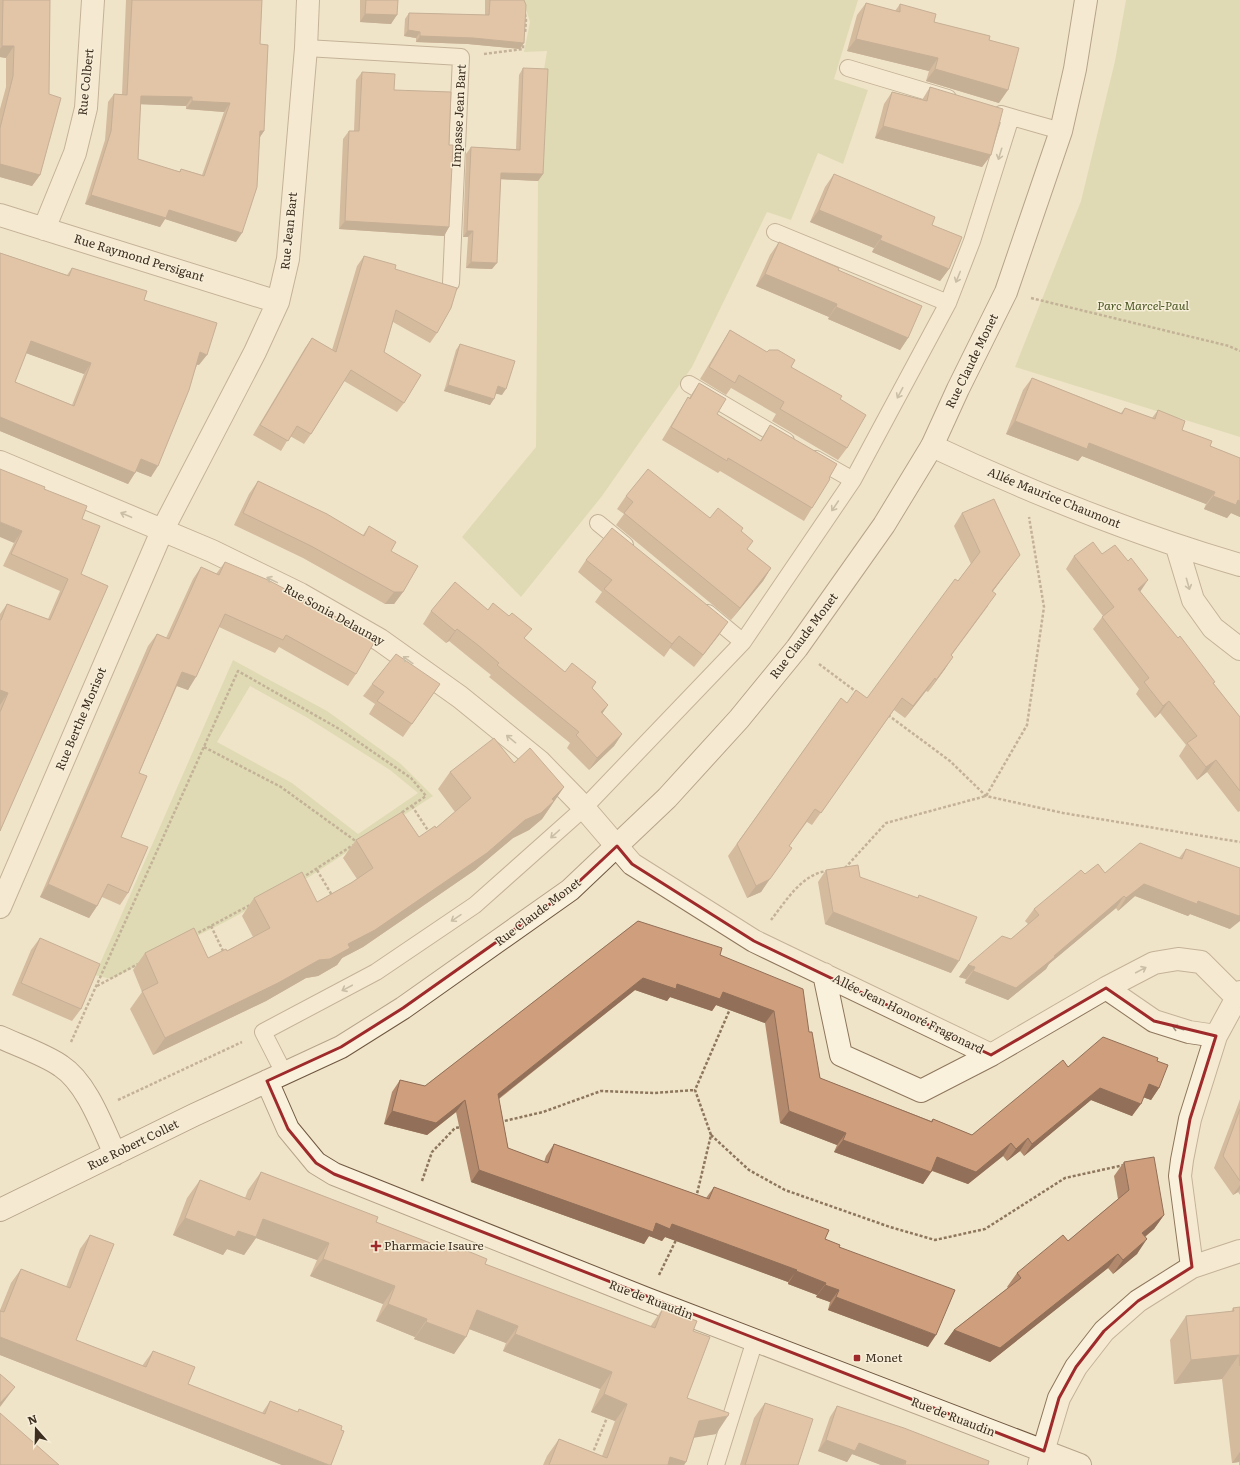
<svg xmlns="http://www.w3.org/2000/svg" width="1240" height="1465" viewBox="0 0 1240 1465" font-family="Literata,serif">
	<style>
		.green { fill: #c9cf9b; fill-rule: evenodd }
		.lines { fill: none; stroke-linecap: round; stroke-linejoin: round }
		.lane-casing { stroke: #8d765c; stroke-width: 18 }
		.street-casing { stroke: #8d765c; stroke-width: 24 }
		.secondary-casing { stroke: #6f573f; stroke-width: 24 }
		.path { stroke: #8d765c; stroke-width: 2.5; stroke-dasharray: 3 2; stroke-linecap: butt }
		.lane { stroke: #faf1dc; stroke-width: 16 }
		.street { stroke: #faf1dc; stroke-width: 22 }
		.secondary { stroke: #faf1dc; stroke-width: 22 }
		.wall { fill: #b2896c; fill-rule: evenodd }
		.shaded-wall { fill: #916f58 }
		.building { fill: #cf9f7d; stroke: #916f58; fill-rule: evenodd }
		.oneway { stroke: #9c907e }
		.marked { fill: none; stroke: #9e2a2b; stroke-width: 3; stroke-linejoin: round }
		.poi-dot { fill: #9e2a2b; stroke: #f7eed8; stroke-width: 1.5 }
		.labels { text-anchor: middle; stroke-width: 3; stroke-linejoin: round; paint-order: stroke }
		.street-label { font-size: 12px; fill: #3d2e20; stroke: #f7eed8 }
		.park-label { font-size: 12px; font-style: italic; fill: #4d5a26; stroke: #f7eed8 }
		.poi-label { font-size: 12px; fill: #3d2e20; stroke: #f7eed8; text-anchor: start }
	</style>
	<rect width="100%" height="100%" fill="#f0e4c8"/>
	<path class="green" d="M523,0H858L834,79L868,90L843,164L818,153L791,220L767,212L692,367L602,496L521,597L462,537L536,447L538,181L543,75L547,51L524,52L530,22Z
		M1126,0H1240V437L1015,367L1081,201L1115,61Z
		M233,660L327,711L401,764L433,796L309,877L223,923L111,979L95,975ZM250,686L306,717L390,770L418,793L358,834L292,783L217,742Z"/>
	<g class="lines">
		<g class="lane-casing">
			<path id="lane" d="M306,48L461,57L451,283
				M848,68L948,98
				M1001,114L1061,131
				M775,232L948,303
				M689,384L786,441
				M816,459L853,480
				M598,523L625,545
				M708,613L743,642
				M284,1073L263,1032L376,972L475,905L584,808L743,642L853,480L948,303L972,241L1011,117
				M716,1465L755,1340"/>
		</g>
		<g class="street-casing">
			<path id="street" d="M0,215L278,302
				M44,229L75,153L86,108L93,0
				M932,446C1032,493 1134,534 1240,565
				M0,462L212,551L300,594L380,640L460,697L539,761L578,801L632,864L754,941L991,1055L1106,988L1154,963L1178,959L1201,962L1236,997
				M1177,547L1193,600L1213,628L1240,649
				M0,907L162,531L255,352L278,302L288,259L306,48L308,0
				M824,974L841,1055L921,1091L991,1055
				M1106,988L1154,1021L1189,1032L1216,1036
				M1192,1267L1180,1176L1182,1160L1190,1119L1216,1036L1240,992
				M1039,1465L1059,1398L1076,1367L1104,1331L1138,1301L1192,1267L1240,1251"/>
		</g>
		<g class="secondary-casing">
			<path id="secondary" d="M0,1037C17,1045 46,1055 61,1066C87,1083 102,1126 115,1154
				M267,1081L288,1129L316,1163L334,1174L647,1299L1080,1465
				M0,1210L194,1115L341,1047L403,1008L570,890L667,798L739,719L797,648L884,525L932,446L958,389L1006,292L1061,131L1075,69L1086,0"/>
		</g>
		<path class="path" d="M525,14L526,20L525,34
			M484,54L523,49V43
			M1031,298L1229,346L1240,351
			M819,664L858,693
			M888,715L950,761L986,796L1063,813L1240,842
			M204,747L281,787L357,842
			M412,806L429,832
			M845,868L886,823L986,796L1027,725L1044,607L1029,517
			M317,870L333,897
			M302,878L353,845
			M771,920C786,901 803,872 829,871
			M211,926L224,953
			M194,935L250,905
			M97,986L138,964
			M71,1042L238,671L341,730L411,778L426,796L401,813
			M118,1100L242,1042
			M500,1122L543,1112L601,1091L654,1093L695,1090
			M711,1135L749,1170L785,1190L890,1227L935,1240L985,1229L1065,1178L1124,1165
			M422,1181L432,1152L455,1128L462,1127
			M696,1198L711,1135L695,1090L730,1009
			M659,1275L677,1238
			M592,1455L608,1415"/>
		<use href="#lane" class="lane"/>
		<use href="#street" class="street"/>
		<use href="#secondary" class="secondary"/>
	</g>
	<path class="wall" d="M0,0H50L40,175L32,186L0,177V109L6,87V58L0,57Z
		M126,0H262L260,44L264,131L259,138L236,242L165,219L160,227L85,204L105,140L108,102L114,94H122ZM140,104L186,106V109L224,112L202,175L181,169L179,172L138,159Z
		M360,0H398L391,24L360,22Z
		M485,0H524L520,49L468,44L416,42V38L404,36L405,19L409,13L485,15Z
		M866,3L895,11L900,4L934,22L989,40L999,103L926,81L929,71L847,51L857,15Z
		M523,68L543,174L538,181L501,179L492,269L466,268L468,237H463L466,154L471,147L516,149L519,75Z
		M362,72L394,90L449,145V227L444,236L339,229L343,139L349,131H354L356,80Z
		M930,87L991,155L982,167L875,138L884,104L892,92L922,100Z
		M834,174L932,225L949,269L940,281L872,252L874,248L810,222L825,187Z
		M779,242L838,270L908,338L900,350L828,319L829,317L756,286L770,255Z
		M0,253L67,275L72,268L144,300L199,365H197L151,477L136,471L128,484L0,431ZM26,353L84,374L72,405L15,382Z
		M364,256L395,269L437,333L430,343L393,322L384,352L404,403L397,412L344,381L311,434L304,444L290,436L281,451L253,435L305,348L312,338L332,350L357,266Z
		M730,330L791,367L840,399L847,448L838,460L772,421L776,414L731,388L726,395L700,379L722,343Z
		M460,344L502,395L496,393L490,405L444,391L456,350Z
		M1032,378L1121,413L1125,408L1152,418L1158,410L1182,430L1210,446L1240,458V517L1231,513L1227,518L1204,509L1206,504L1082,456L1078,461L1006,434L1023,390Z
		M699,383L717,414L760,441L770,425L829,478L812,508L804,521L720,471L718,473L662,440L680,410L688,397L689,398Z
		M258,481L363,535L369,526L391,551L403,592L394,604H385L303,558L234,525L249,494Z
		M44,489L82,519L81,574L0,831V614L7,604L48,619L60,591L3,566L14,543Z
		M626,496L710,518L742,531L747,549L771,568L763,581L731,620L616,525L624,514L617,509Z
		M962,513L1011,567L993,591L988,606L951,656L945,669L928,692L926,691L905,718L894,710L812,825L807,822L789,846L761,892L747,898L728,856L841,698L847,703L867,698L971,564L954,526Z
		M1102,554L1140,592L1240,717V811L1238,812L1207,772L1197,780L1179,756L1186,745L1160,713L1155,718L1136,694L1139,689L1093,629L1103,616L1066,569L1074,556Z
		M586,560L719,635L694,667L670,648L664,657L595,602L602,592L578,572Z
		M225,562L356,674L348,686L279,647L275,653L219,627L188,690L177,686L139,773L121,837L128,893L120,905L102,897L97,906L89,918L40,897L148,646L157,634L166,638L193,579L201,567L216,574Z
		M431,611L525,639L565,672L596,682L592,688L608,705L602,713L622,734L614,746L589,770L567,748L570,743L489,677L491,675L471,659L449,641L446,643L423,624Z
		M372,684H440L403,737L369,714L375,704L363,696Z
		M514,763L564,787L542,819L529,830L513,838L475,870L363,947L342,958L337,965L318,976L306,978L266,1001L153,1055L130,1009L142,992L133,970L145,953L208,958L227,951L253,937L242,916L254,898L317,902L351,883L357,879L343,858L356,840L419,837L436,828L455,812L438,789L450,772Z
		M1186,849L1230,929L1190,914L1188,916L1135,896L1118,911L1116,908L1049,964L1046,969L1008,1000L965,983L966,979L959,977L968,965L1011,939L1028,924L1025,921L1034,909L1085,874L1105,873L1179,858Z
		M826,870L917,898L919,895L951,973L825,924L818,882Z
		M638,921L720,955L809,1032L820,1078L931,1121L933,1119L972,1135L1068,1067L1157,1061L1159,1088L1151,1100L1143,1097L1132,1116L1091,1100L1024,1156L1020,1151L1007,1161L1003,1156L968,1184L932,1171L923,1184L834,1152L837,1145L780,1123L765,1023L716,1005L712,1011L670,997L667,1001L635,990L499,1099L508,1148L544,1162L546,1156L554,1144L706,1198L714,1187L825,1239L839,1247L928,1347L828,1310L830,1302L816,1297L817,1295L788,1284V1282L716,1255L665,1237L662,1241L649,1236L644,1244L471,1182L456,1112L427,1135L384,1124L392,1092L400,1080L425,1086Z
		M40,938L81,1009L72,1021L12,995L31,950Z
		M1240,1099V1195L1238,1192L1233,1195L1214,1168L1239,1102Z
		M1124,1162L1164,1215L1154,1229L1145,1237L1137,1254L1113,1274L1108,1268L990,1362L944,1344L954,1330L1008,1288L1007,1287L1017,1273L1068,1241L1118,1199L1114,1176Z
		M261,1172L376,1222L450,1251L453,1246L485,1264L650,1327L663,1308L693,1331L687,1398L716,1434L694,1437L686,1462L684,1465H543L547,1456L559,1439L602,1456L615,1421L591,1412L600,1389L503,1351L506,1343L469,1329L454,1354L414,1339L415,1337L376,1321L383,1304L310,1276L317,1260L256,1238L244,1255L227,1249L223,1255L173,1235L187,1198L200,1180L245,1198L248,1190Z
		M90,1235L76,1340L142,1366L153,1351L188,1384L262,1413L270,1401L297,1412L299,1409L282,1465L0,1355V1310L11,1283L21,1269L66,1287L80,1249Z
		M1240,1307V1465H1239V1462L1232,1463L1222,1379L1174,1384L1170,1340L1186,1316L1231,1312L1233,1308Z
		M765,1403L798,1465H740L754,1418Z
		M837,1406L988,1465H881L852,1454L847,1462L818,1451L830,1417Z"/>
	<path class="shaded-wall" d="M365,14L397,15L391,24L360,22Z
		M408,30L420,32L416,38L404,36Z
		M420,36L473,38L524,43L520,49L468,44L416,42Z
		M856,39L938,58L929,71L847,51Z
		M2,46H14L6,58L0,57V49Z
		M935,69L1008,90L999,103L926,81Z
		M141,96L192,97L186,106L135,104Z
		M192,101L230,103L224,112L186,109Z
		M883,126L991,155L982,167L875,138Z
		M260,131H264L258,140Z
		M0,164L40,175L32,186L0,177Z
		M501,173L543,174L538,181L497,179Z
		M91,195L169,210L242,233L236,242L165,219L160,227L85,204Z
		M819,210L882,236L874,248L810,222Z
		M345,221L449,227L444,236L339,229Z
		M467,231H473L468,237H463Z
		M880,240L949,269L940,281L872,252Z
		M471,262L497,263L492,269L466,268Z
		M765,274L837,304L829,317L756,286Z
		M836,307L908,338L900,350L828,319Z
		M31,341L91,363L84,374L23,352Z
		M200,352L207,355L199,365L193,363Z
		M448,385L494,399L490,405L444,391Z
		M498,386L506,389L502,395L493,393Z
		M0,417L135,473L128,484L0,431Z
		M1015,421L1089,443L1215,492L1206,504L1082,456L1078,461L1006,434Z
		M141,459L158,466L151,477L133,470Z
		M1213,496L1240,501V517L1231,513L1227,518L1204,509Z
		M0,522L22,531L14,543L0,537Z
		M1020,555L984,603L992,591Z
		M771,568L763,581L731,620L740,608Z
		M1148,580L1140,592L1138,589Z
		M394,592H403L394,604H385Z
		M728,622L719,635L694,667L703,655Z
		M457,629L449,641L446,643L455,631Z
		M679,636L670,648L664,657L672,644Z
		M953,657L945,669L928,692L936,680Z
		M182,672L196,677L188,690L174,685Z
		M935,678L926,691L905,718L913,706Z
		M0,690L8,693L0,705Z
		M1169,701L1160,713L1155,718L1163,706Z
		M608,705L600,717L601,712Z
		M622,734L614,746L589,770L597,758Z
		M1216,760L1207,772L1197,780L1206,767Z
		M564,787L542,819L529,830L513,838L475,870L363,947L342,958L337,965L318,976L306,978L266,1001L153,1055L165,1038L319,960L348,944L552,799Z
		M770,879L761,892L747,898L756,886Z
		M48,884L97,906L89,918L40,897Z
		M1144,884L1240,915V921L1230,929L1190,914L1188,916L1135,896L1118,911L1126,898Z
		M1124,896L1116,908L1049,964L1046,969L1008,1000L965,983L973,971L1054,956Z
		M833,912L959,961L951,973L825,924Z
		M968,965L975,967L966,979L959,977Z
		M643,978L723,992L774,1011L765,1023L716,1005L712,1011L670,997L667,1001L635,990L489,1106L498,1094Z
		M1149,1084L1159,1088L1151,1100L1140,1096Z
		M1100,1088L1141,1104L1132,1116L1091,1100L1024,1156L1032,1144Z
		M465,1100L456,1112L427,1135L384,1124L392,1111Z
		M789,1111L846,1133L837,1145L780,1123Z
		M1028,1138L1020,1151L1007,1161L1016,1149Z
		M843,1140L931,1172L923,1184L834,1152Z
		M1011,1143L1003,1156L968,1184L928,1169L937,1157Z
		M479,1170L656,1223L672,1224L797,1270L788,1282L665,1237L662,1241L649,1236L644,1244L471,1182Z
		M1240,1185V1189L1238,1192L1233,1195Z
		M1164,1215L1154,1229L1132,1247L1142,1233Z
		M185,1218L238,1231L263,1219L329,1243L317,1260L256,1238L244,1255L227,1249L223,1255L173,1235Z
		M1147,1239L1137,1254L1113,1274L1123,1260Z
		M1118,1254L1108,1268L990,1362L944,1344L954,1330Z
		M323,1259L395,1286L383,1304L310,1276Z
		M796,1271L826,1283L817,1295L788,1284Z
		M825,1285L839,1290L830,1302L816,1297Z
		M836,1297L936,1335L928,1347L828,1310Z
		M388,1304L427,1319L415,1337L376,1321Z
		M477,1310L518,1326L506,1343L464,1327Z
		M426,1322L466,1337L454,1354L414,1339Z
		M515,1334L612,1372L600,1389L503,1351Z
		M0,1337L329,1465H282L0,1355Z
		M1239,1355L1222,1379L1174,1384L1191,1360Z
		M15,1387L0,1407V1403Z
		M604,1394L627,1404L615,1421L591,1412Z
		M728,1416L716,1434L687,1439L699,1421Z
		M826,1440L859,1443L906,1461L904,1465H881L852,1454L847,1462L818,1451Z
		M1240,1452V1461L1239,1462L1232,1463Z
		M670,1457L686,1462L684,1465H664Z"/>
	<path class="building" d="M3,0H50L49,94L61,98L40,175L0,164V128L13,76L14,46H2Z
		M132,0H262L260,44L268,45L264,131H260L257,187L242,233L169,210L166,218L91,195L111,131L114,94L127,95ZM141,96L192,97V101L230,103L204,176L181,169L180,172L138,159Z
		M366,0H398L397,15L365,14Z
		M490,0H524L526,5L524,43L473,38L420,36V32L408,30L409,13L489,15Z
		M866,3L900,12V4L936,14L934,22L990,36L989,40L1019,48L1008,90L935,69L938,58L856,39Z
		M523,68L548,69L543,174L501,173L497,263L471,262L473,231H467L471,147L520,150Z
		M362,72L395,74L394,90L451,92L449,145H453L449,227L345,221L349,131H359Z
		M930,87L1003,109L991,155L883,126L892,92L927,101Z
		M834,174L935,217L932,225L962,237L949,269L880,240L882,236L819,210Z
		M779,242L839,268L838,270L922,306L908,338L836,307L837,304L765,274Z
		M0,253L69,276L72,268L147,291L144,300L217,323L207,355L200,352L189,390L158,466L141,459L135,473L0,417ZM31,341L91,363L74,406L15,382Z
		M364,256L396,265L395,269L457,288L451,308L437,333L396,310L384,352L421,375L404,403L351,370L311,434L297,426L288,441L260,425L312,338L336,352Z
		M730,330L767,352L769,350H778L795,360L791,367L842,396L840,399L866,415L847,448L780,409L784,402L739,375L735,383L709,367Z
		M460,344L515,361L506,389L498,386L494,399L448,385Z
		M1032,378L1122,414L1125,408L1155,419L1158,410L1185,421L1182,430L1212,441L1210,446L1240,458V501L1238,500L1236,505L1213,496L1215,492L1089,443L1087,449L1015,421Z
		M699,383L726,399L717,414L761,441L770,425L837,464L829,478L830,479L812,508L728,458L727,461L671,427L688,397L690,399Z
		M0,469L45,487L44,489L87,506L82,519L100,526L81,574L108,586L0,831V712L8,693L0,690V620H1L7,604L50,620L68,579L11,554L22,531L0,522Z
		M648,469L710,518L718,508L743,528L741,531L753,541L747,549L771,568L740,608L624,513L633,502L626,496Z
		M258,481L327,514L364,536L369,526L396,542L391,551L418,566L403,592H394L311,546L243,513Z
		M994,499L1020,555L992,591L996,594L951,655L953,657L936,680L935,678L913,706L902,698L821,813L815,809L789,846L792,848L770,879L756,886L737,844L841,698L847,703L856,690L867,698L955,579L958,581L980,552L962,513Z
		M612,528L728,622L703,655L679,636L672,644L604,589L612,580L586,560Z
		M1093,542L1102,554L1115,545L1128,561L1131,558L1148,580L1138,589L1178,638L1180,636L1215,682L1213,683L1240,717V791L1216,760L1206,767L1187,743L1197,736L1169,701L1163,706L1144,682L1149,678L1102,617L1114,607L1074,556Z
		M225,562L268,580L328,612L375,641L356,674L286,635L283,640L225,614L196,677L182,672L139,773L147,776L121,837L148,847L128,893L108,884L97,906L48,884L157,634L169,639L201,567L219,575Z
		M455,582L488,610L493,603L509,616L512,613L532,629L524,638L565,672L572,663L596,682L592,688L608,705L601,712L622,734L597,758L576,735L579,732L497,665L499,663L479,646L457,629L455,631L431,611Z
		M396,654L440,684L412,724L377,701L384,692L372,684Z
		M494,738L514,763L530,748L564,787L552,799L554,801L541,813L525,820L487,853L375,930L348,944L350,948L330,959L319,960L278,983L165,1038L142,991L158,983L145,953L194,928L208,958L226,949L227,951L270,928L254,898L302,872L317,902L351,883L373,868L356,840L402,812L419,837L435,826L436,828L471,798L450,772Z
		M1140,843L1182,859L1186,849L1240,868V915L1239,916L1198,901L1197,904L1144,884L1126,898L1124,896L1054,956L1055,957L1016,988L973,971L975,967L968,965L1002,936L1011,939L1039,915L1034,909L1081,870L1085,874L1098,864L1105,873Z
		M858,865L860,877L918,898L919,895L977,917L959,961L833,912L826,870Z
		M638,921L722,948L720,955L803,989L809,1032H812L820,1078L932,1122L933,1119L972,1135L1063,1060L1068,1067L1103,1037L1158,1058L1157,1061L1168,1065L1159,1088L1149,1084L1141,1104L1100,1088L1032,1144L1028,1138L1016,1149L1011,1143L976,1172L937,1157L931,1172L843,1140L846,1133L789,1111L774,1011L723,992L720,999L677,984L676,989L643,978L498,1094L508,1148L548,1163L554,1144L709,1199L714,1187L829,1230L825,1239L840,1245L839,1247L955,1290L936,1335L836,1297L839,1290L825,1285L826,1283L796,1271L797,1270L724,1243L672,1224L670,1229L656,1223L653,1232L479,1170L465,1100L436,1123L392,1111L400,1080L425,1086Z
		M40,938L100,964L81,1009L21,983Z
		M1240,1109V1181L1223,1156Z
		M1154,1157L1164,1215L1142,1233L1147,1239L1123,1260L1118,1254L1000,1348L954,1330L1021,1278L1017,1273L1063,1235L1068,1241L1129,1190L1124,1162Z
		M261,1172L378,1217L376,1222L451,1251L453,1246L470,1252L487,1259L485,1264L655,1328L663,1308L697,1321L693,1331L710,1337L687,1398L729,1413L728,1416L699,1421L686,1462L670,1457L668,1465H549L559,1439L607,1458L627,1404L604,1394L612,1372L515,1334L518,1326L477,1310L466,1337L426,1322L427,1319L388,1304L395,1286L323,1259L329,1243L263,1219L256,1237L238,1231L235,1237L185,1218L200,1180L250,1200Z
		M90,1235L114,1244L76,1340L146,1367L153,1351L195,1367L188,1384L265,1414L270,1401L298,1412L299,1409L342,1426L341,1430L344,1431L331,1465H329L0,1337V1311L4,1312L21,1269L70,1288Z
		M1240,1307V1366L1239,1355L1191,1360L1186,1316L1234,1311L1233,1308Z
		M0,1374L15,1387L0,1403Z
		M765,1403L813,1419L798,1465H745Z
		M837,1406L904,1428L989,1461L988,1465H905L906,1461L859,1443L855,1451L826,1440Z
		M0,1413L59,1465H0Z"/>
	<defs><path id="oneway-shaft" d="M-6 0H5M1.5-3L5.5 0L1.5 3" fill="none" stroke-width="1.6" stroke-linecap="round" stroke-linejoin="round"/></defs>
	<g class="oneway">
		<use href="#oneway-shaft" transform="translate(1000 154) rotate(107)"/>
		<use href="#oneway-shaft" transform="translate(958 277) rotate(112)"/>
		<use href="#oneway-shaft" transform="translate(900 393) rotate(118)"/>
		<use href="#oneway-shaft" transform="translate(835 506) rotate(124)"/>
		<use href="#oneway-shaft" transform="translate(126 515) rotate(-157)"/>
		<use href="#oneway-shaft" transform="translate(272 580) rotate(-154)"/>
		<use href="#oneway-shaft" transform="translate(1188 584) rotate(74)"/>
		<use href="#oneway-shaft" transform="translate(408 660) rotate(-144)"/>
		<use href="#oneway-shaft" transform="translate(511 739) rotate(-141)"/>
		<use href="#oneway-shaft" transform="translate(555 834) rotate(138)"/>
		<use href="#oneway-shaft" transform="translate(456 918) rotate(146)"/>
		<use href="#oneway-shaft" transform="translate(1141 970) rotate(-28)"/>
		<use href="#oneway-shaft" transform="translate(347 988) rotate(152)"/>
		<use href="#oneway-shaft" transform="translate(1178 1028) rotate(-163)"/>
	</g>
	<path d="M0 0H1240V1465H0ZM617,846L632,864L754,941L991,1055L1106,988L1154,1021L1216,1036L1190,1119L1180,1176L1192,1267L1138,1301L1104,1331L1076,1367L1059,1398L1044,1451L334,1174L316,1163L288,1129L267,1081L341,1047L403,1008L570,890Z" fill="#f0e4c8" fill-opacity=".55" fill-rule="evenodd"/>
	<path class="marked" d="M617,846L632,864L754,941L991,1055L1106,988L1154,1021L1216,1036L1190,1119L1180,1176L1192,1267L1138,1301L1104,1331L1076,1367L1059,1398L1044,1451L334,1174L316,1163L288,1129L267,1081L341,1047L403,1008L570,890Z"/>
	<g class="poi-dot">
		<path d="M374 1240h4v4h4v4h-4v4h-4v-4h-4v-4h4z"/>
		<rect x="853" y="1354" width="8" height="8" rx="2"/>
	</g>
	<g class="labels">
		<g class="street-label">
			<text transform="translate(86 82) rotate(-84)" y="4">Rue Colbert</text>
			<text transform="translate(459 116) rotate(-87)" y="4">Impasse Jean Bart</text>
			<text transform="translate(289 231) rotate(-84)" y="4">Rue Jean Bart</text>
			<text transform="translate(139 258) rotate(17)" y="4">Rue Raymond Persigant</text>
			<text transform="translate(972 361) rotate(-64)" y="4">Rue Claude Monet</text>
			<text transform="translate(1054 498) rotate(22)" y="4">Allée Maurice Chaumont</text>
			<text transform="translate(334 615) rotate(29)" y="4">Rue Sonia Delaunay</text>
			<text transform="translate(804 636) rotate(-53)" y="4">Rue Claude Monet</text>
			<text transform="translate(81 719) rotate(-67)" y="4">Rue Berthe Morisot</text>
			<text transform="translate(538 912) rotate(-37)" y="4">Rue Claude Monet</text>
			<text transform="translate(908 1014) rotate(26)" y="4">Allée Jean Honoré Fragonard</text>
			<text transform="translate(133 1145) rotate(-26)" y="4">Rue Robert Collet</text>
			<text transform="translate(651 1300) rotate(21)" y="4">Rue de Ruaudin</text>
			<text transform="translate(953 1417) rotate(21)" y="4">Rue de Ruaudin</text>
		</g>
		<g class="park-label">
			<text x="1143" y="310">Parc Marcel-Paul</text>
		</g>
		<g class="poi-label">
			<text x="384" y="1250">Pharmacie Isaure</text>
			<text x="865" y="1362">Monet</text>
		</g>
	</g>
	<g transform="translate(36 1429) rotate(340)" stroke="#f7eed8" stroke-width="3" paint-order="stroke">
	<path d="M0-3L7 15L0 10L-7 15Z" fill="#3d2e20"/>
	<text y="-6" font-size="11" font-weight="bold" text-anchor="middle" fill="#3d2e20">N</text>
	</g>
</svg>
